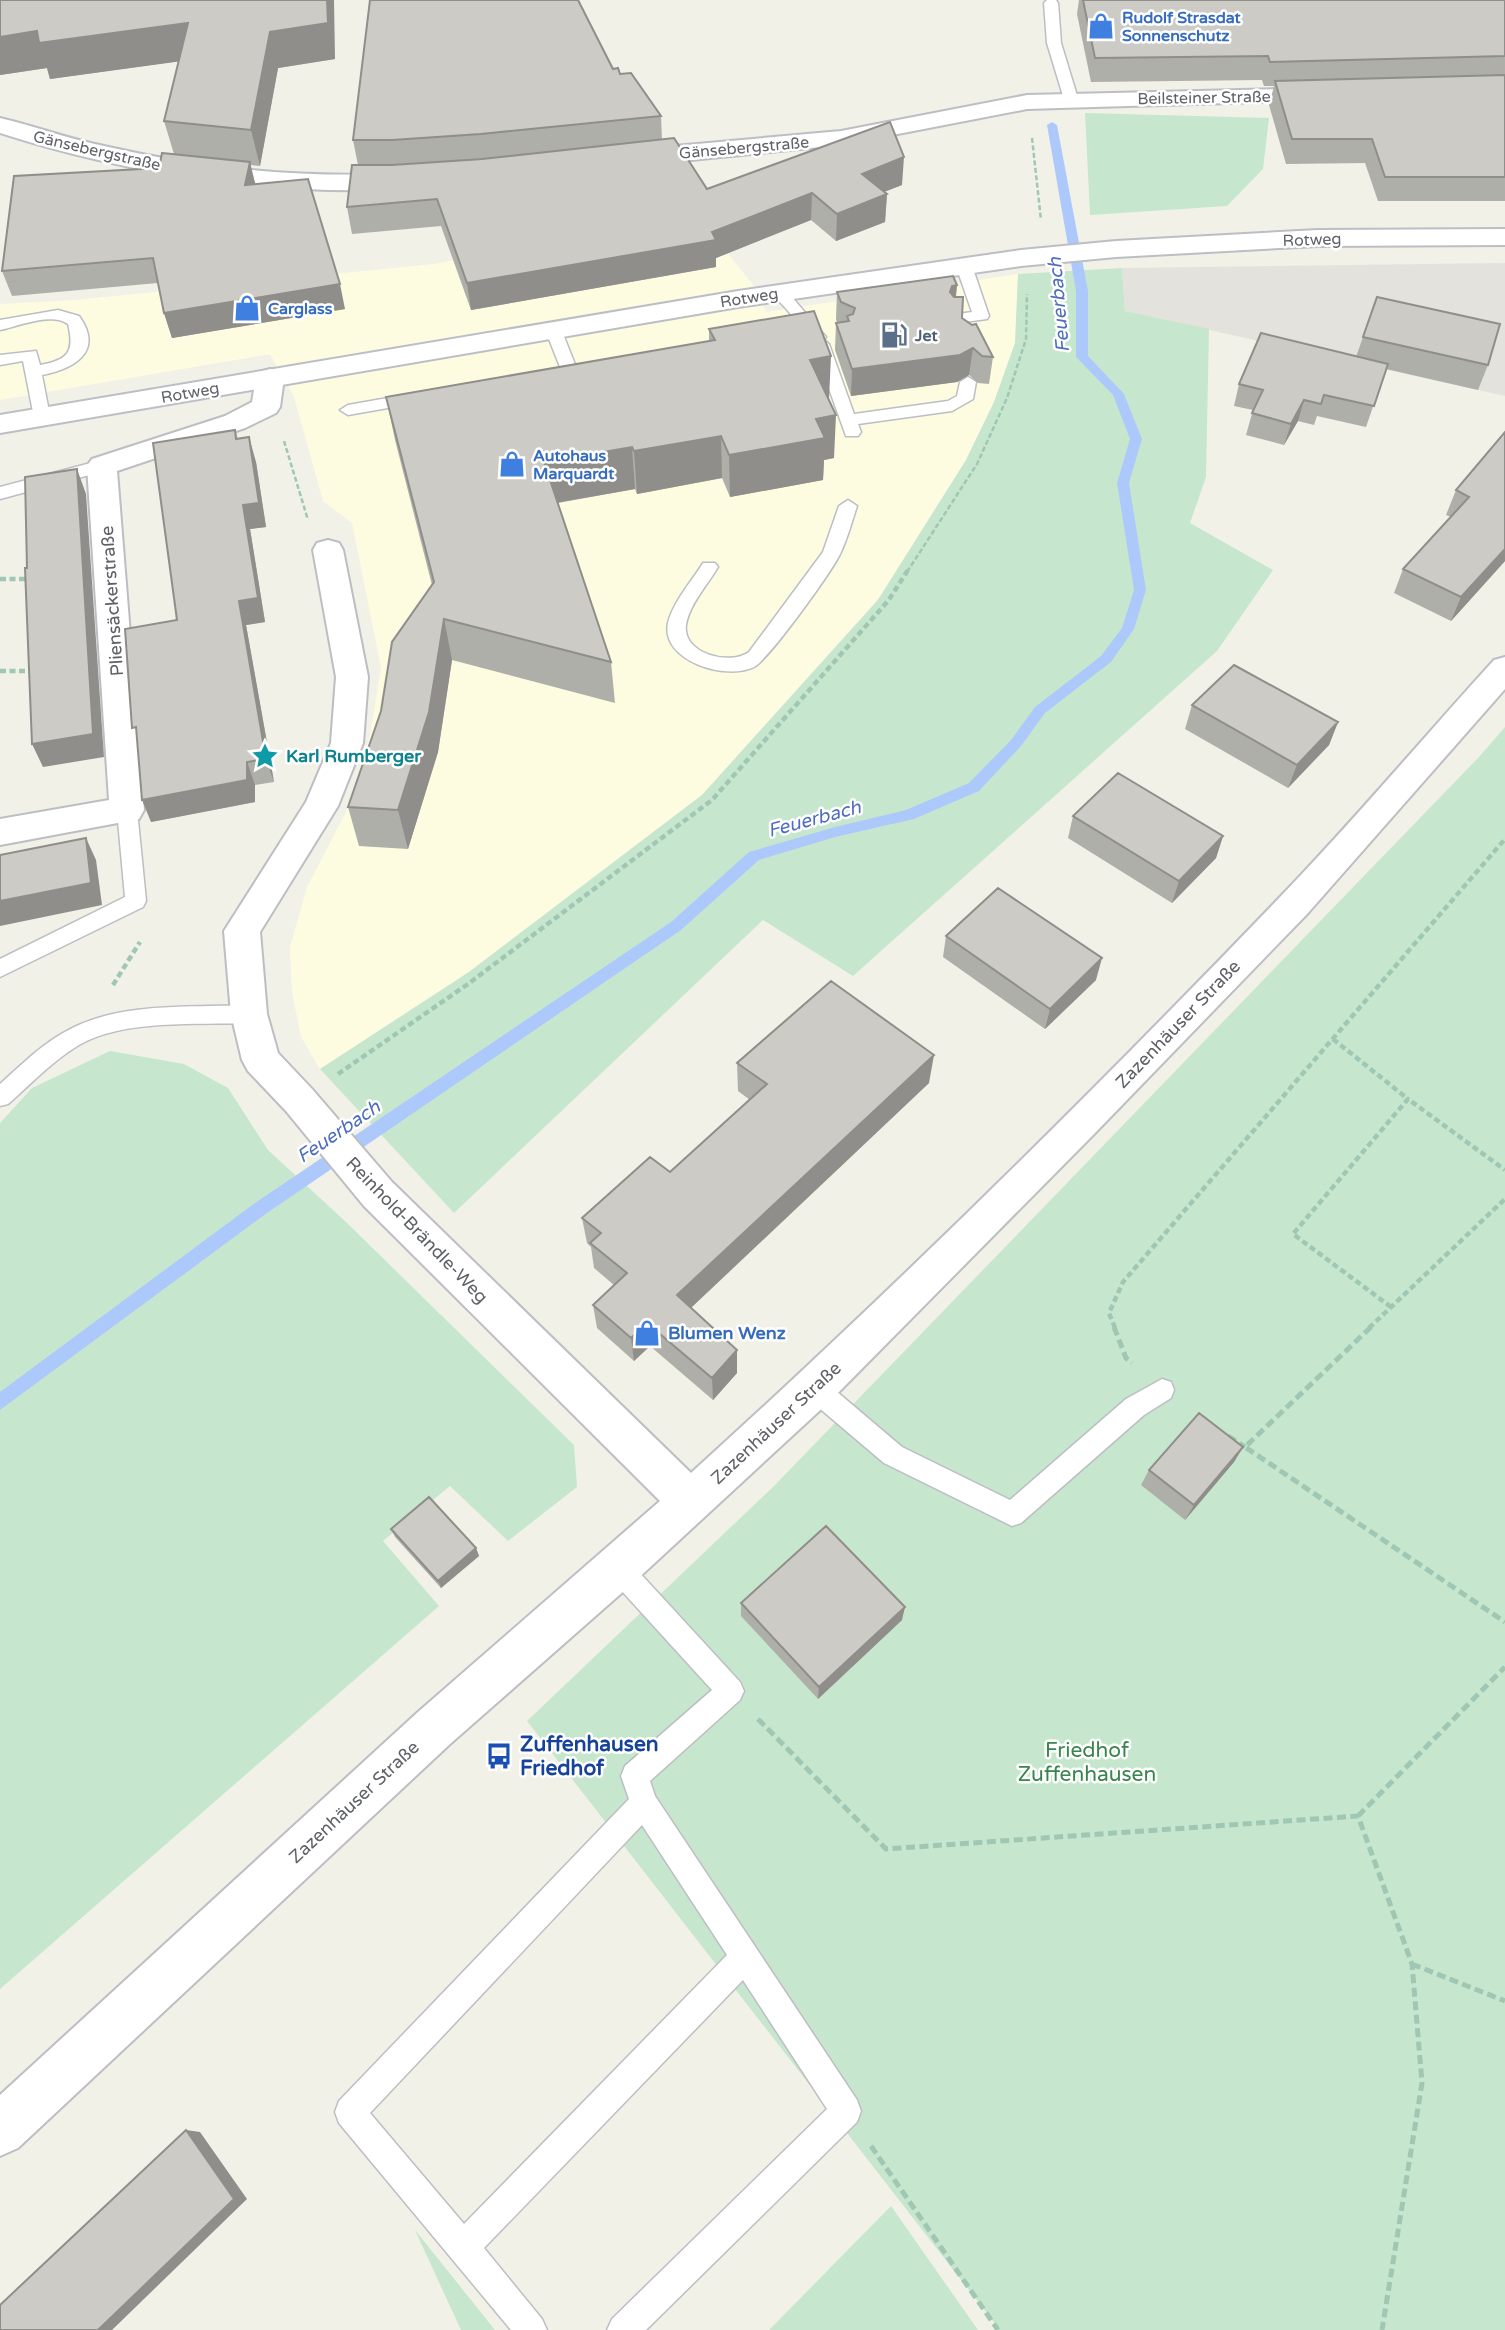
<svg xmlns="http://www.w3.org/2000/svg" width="1505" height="2330" viewBox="0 0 1505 2330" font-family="'Varela Round',sans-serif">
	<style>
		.commercial { fill: #fdfce1 }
		.industrial { fill: #e3e2dc }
		.green { fill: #c6e7cd }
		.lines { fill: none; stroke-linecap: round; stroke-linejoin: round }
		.stream { fill: #adc9fc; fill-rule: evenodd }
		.lane-casing { stroke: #bcbec3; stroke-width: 3 }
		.street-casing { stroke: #bcbec3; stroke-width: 4 }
		.secondary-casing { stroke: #bdbec5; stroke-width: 4 }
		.path-far2 { stroke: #9fc7b4; stroke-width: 2.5; stroke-dasharray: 5 2.5; stroke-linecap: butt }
		.path-far1 { stroke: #9fc7b4; stroke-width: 4.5; stroke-dasharray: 6 3.5; stroke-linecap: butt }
		.path { stroke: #9fc7b4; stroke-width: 5; stroke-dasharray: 9 4.5; stroke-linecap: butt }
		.lane { fill: #fff; fill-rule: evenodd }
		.street { fill: #fff; fill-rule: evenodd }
		.secondary { fill: #fff; fill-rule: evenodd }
		.wall { fill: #afafa9 }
		.shaded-wall { fill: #8f8e8a }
		.building { fill: #cccbc5; stroke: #8f8e8a; stroke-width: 2 }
		.labels { text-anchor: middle; stroke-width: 5; stroke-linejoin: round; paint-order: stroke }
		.far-shop-label { font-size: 16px; font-weight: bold; fill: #366cbe; stroke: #fff; text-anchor: start }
		.far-street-label { font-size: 16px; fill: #5f6168; stroke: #fff }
		.far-service-label { font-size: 16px; font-weight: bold; fill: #4e5e75; stroke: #fff; text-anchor: start }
		.street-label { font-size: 18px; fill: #5f6168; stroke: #fff }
		.culture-label { font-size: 18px; font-weight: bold; fill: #0d838f; stroke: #fff; text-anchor: start }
		.shop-label { font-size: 18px; font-weight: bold; fill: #366cbe; stroke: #fff; text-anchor: start }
		.water-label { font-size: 19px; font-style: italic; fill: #4e6dc1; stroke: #fff }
		.near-transit-label { font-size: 21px; font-weight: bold; fill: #164399; stroke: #fff; text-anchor: start }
		.near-park-label { font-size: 21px; fill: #39854d; stroke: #fff }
	</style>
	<rect width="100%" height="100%" fill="#f1f1e8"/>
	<path class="commercial" d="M695,213L754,286L766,312L1018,274L1015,343L994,402L966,460L878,599L702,795L469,972L320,1069L301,1037L292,992L290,947L307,887L346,812L370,736L381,668L352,523L323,501L294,397L270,354L0,400V304L75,300L434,264Z"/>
	<path class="industrial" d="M1505,263V396L1125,311L1122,268Z"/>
	<path class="green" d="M1085,113L1269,118L1263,169L1227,206L1090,215Z
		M1122,268L1125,311L1209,329L1206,477L1190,523L1273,570L1217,651L853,976L763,920L454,1213L320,1069L469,972L702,795L878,600L966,460L994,402L1015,343L1018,274Z
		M1505,727V2330H1000L527,1721L774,1486L1479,757Z
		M110,1051L184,1064L228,1088L268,1150L347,1223L574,1445L577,1487L508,1541L450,1486L383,1541L439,1606L0,1989V1123L32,1088Z
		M891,2206L978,2330H769Z
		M415,2230L495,2330H461Z"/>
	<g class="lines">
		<path class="stream" d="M1052,122L1057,125L1088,291V356L1124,394L1142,439L1129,483L1146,590L1134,629L1111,662L1045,713L1021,746L979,791L914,819L835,837L759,860L681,930L267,1213L0,1410V1392L255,1203L671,922L749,852L835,827L906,810L969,783L1011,740L1035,707L1101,656L1122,628L1134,590L1117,483L1130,439L1113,395L1076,357V291L1047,125Z"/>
		<g class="lane-casing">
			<path id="lane" d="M1047,0H1056L1058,3L1061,43L1078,99L1076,102H1066L1064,99L1047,43L1044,3Z
				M964,261L972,266L989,316L987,319L957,323L949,318L951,315L972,312L956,266Z
				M779,287L785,289L826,337L824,340L829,344L854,414L948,401L957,396L960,382L968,377L976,382L973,399L952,411L858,424L861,432L858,436H846L813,344L815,341L771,292Z
				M58,310L79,316C105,352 73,369 42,375L50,417L42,422L34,417L23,361L0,365V355L36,351L40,365C68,360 75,352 68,324C51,312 19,326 0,330V320Z
				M553,324L561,329L578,372L576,376L570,377L562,372L545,329Z
				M416,393L422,394L424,398L422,402L348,415L340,410L348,405Z
				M102,460L108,462L111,466L108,470L0,499V487Z
				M848,500L857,506C852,521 848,537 841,552C834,569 769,659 754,667C727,681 660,661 668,623C673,602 692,581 703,563H715L718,567C708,584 689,605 686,625C682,654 730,666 749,652L823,552L839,506Z
				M127,802L134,805L137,810L146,901L143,907L0,977V959L125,897L117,810L120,805Z
				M249,1005L257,1008L260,1014L257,1020L249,1023C198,1025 123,1019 79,1045C52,1061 31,1084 8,1104L0,1106V1084C20,1066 40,1046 63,1033C117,1001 189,1008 249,1005Z
				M814,1377L823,1380L902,1447L1010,1500L1126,1399L1162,1379L1171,1382L1174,1390L1171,1398L1144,1415L1021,1523L1012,1526L884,1463L805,1396L802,1388L805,1380Z
				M618,1555L627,1559L740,1682L744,1691L740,1700L650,1781L655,1796L857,2100L861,2111L857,2122L646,2330H607L612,2319L827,2109L743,1980L484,2248L542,2319L547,2330H511L339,2123L335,2112L339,2101L629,1799L621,1776L625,1766L712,1690L609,1577L605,1568L609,1559ZM642,1825L727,1955L464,2224L370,2113Z"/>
		</g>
		<g class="street-casing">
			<path id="street" d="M1325,88L1334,90L1337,95L1334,100L1027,109L841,145L630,166L621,163L617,158L621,153L630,150L841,131L1027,95Z
				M0,118C35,126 68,139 104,146C200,168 304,179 403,173L412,176L416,181L412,186L403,189C268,196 128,174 0,133Z
				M270,369L280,372L284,378L280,407L276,413L245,428L117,471L144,810L139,819L0,845V819L109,800L87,466L92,459L225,416L252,402L256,378L260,372Z
				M328,540L339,543L343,550L368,677L363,743L338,806L260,932L267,1014L278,1053L312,1089L392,1182L691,1473C895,1288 1092,1093 1282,895C1355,819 1423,738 1494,660L1505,657V689L1308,913L1095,1133L829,1402L633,1583L450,1744L18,2148L0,2156V2095L418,1712L660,1501L364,1206L286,1111L248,1071L242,1060L231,1014L224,931L306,802L331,743L336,677L313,550L317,543Z"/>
		</g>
		<g class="secondary-casing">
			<path id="secondary" d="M1505,229V245L1318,246L1116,257L1021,266L738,307L0,433V415L738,291L1021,250L1116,241L1318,230Z"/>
		</g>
		<path class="path-far2" d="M1032,138L1041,220
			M284,441L308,520
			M907,572L977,464L1007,398L1026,339L1027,294"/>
		<path class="path-far1" d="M0,579H31
			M0,671H34
			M113,985L140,942
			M1333,1039L1408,1099
			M338,1074L468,984L712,800L888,601L908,570
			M1391,1307L1293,1234L1408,1099L1505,1170
			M1115,1328L1109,1313L1123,1282L1505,839
			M1369,1328L1505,1199"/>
		<path class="path" d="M1114,1327L1126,1358L1132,1363
			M1371,1327L1245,1447L1505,1622
			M1228,1436L1245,1447
			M758,1719L886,1849L1358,1816L1412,1964L1422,2083L1382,2330
			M1358,1816L1505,1667
			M1412,1964L1505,2001
			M871,2146L998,2330"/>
		<use href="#lane" class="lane"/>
		<use href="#street" class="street"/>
		<use href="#secondary" class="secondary"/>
	</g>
	<path class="wall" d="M0,0L335,59L278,68L260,166L250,165L255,184L345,309L172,338L164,313L158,283L12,296L2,271L159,168L174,154L164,121L179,61L50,79L47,68L0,75Z
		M1079,0H1505V201H1378L1365,163L1286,164L1269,105L1274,86H1264L1262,80L1091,82L1077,14Z
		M613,69L620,74L661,116L662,140L707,189L902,185L884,192L887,194L885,222L836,241L811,220L716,258V267L471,310L441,226L352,234L347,207L358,165L353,140Z
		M957,285L956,297L962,318L993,357L989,384L978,383L969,375L957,382L851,396L835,350L836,323H837L836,319L837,292Z
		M709,329L829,399L834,458L824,460L823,480L730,497L722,478L637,494L635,489L558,503L611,662L615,703L452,660L438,752L408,849L359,846L348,807L432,585L395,440L386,397L709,341Z
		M1363,337L1488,365L1478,390L1386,369L1366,427L1317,416L1314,425L1298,421L1284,445L1246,435L1253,410L1234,406L1239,384L1356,357Z
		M235,430L238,439L256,462L266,527L250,529L265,622L246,625L274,782L255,785V802L151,822L137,738L177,620Z
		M1505,432V561L1451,621L1394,593L1403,569L1451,517L1446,515L1456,490Z
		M1192,705L1338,722L1329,745L1288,788L1185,729Z
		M1073,816L1223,836L1216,858L1172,903L1068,838Z
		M946,936L1096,980L1045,1029L943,957Z
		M737,1063L929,1083L691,1308L737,1350V1373L713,1400L650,1346L634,1361L597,1328L593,1305L614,1285L594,1268L591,1247L587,1243L582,1218L670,1172L750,1100L738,1091Z
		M1243,1447L1234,1462L1185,1520L1141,1485L1149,1470Z
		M391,1529L476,1548L479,1556L441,1588L395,1537Z
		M741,1603L902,1620L818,1699L741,1616Z"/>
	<path class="shaded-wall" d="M327,0H334L335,59L278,68L260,166L251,130L270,32Z
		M188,23L197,59L50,79L47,68L0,75V37L37,31Z
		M904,157L902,185L860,201L862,174Z
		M250,162L256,187L245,185Z
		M812,193L811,220L716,258V267L471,310L467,283L712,232Z
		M887,194L885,222L836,241L837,214Z
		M340,284L345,309L172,338L164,313Z
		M957,285L954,312L950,292L952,286Z
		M973,348L969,375L957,382L851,396L852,369Z
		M831,356L829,399L809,402L810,360Z
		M1304,400L1298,421L1284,445L1291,424Z
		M836,415L834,458L824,460L823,480L730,497L729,455L816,419Z
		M721,436L722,478L637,494L634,451Z
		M249,437L256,462L266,527L250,529L265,622L246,625L274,782L266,759L239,601L243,505Z
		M632,447L635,489L549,504L544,462Z
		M77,469L86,494L104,757L43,767L32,744Z
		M1505,549V561L1451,621L1461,597Z
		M444,619L452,660L438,752L408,849L398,810Z
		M1338,722L1329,745L1288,788L1297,765Z
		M247,762L255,785V802L151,822L142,800Z
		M1223,836L1216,858L1172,903L1179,881Z
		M86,838L96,860L102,905L0,926V901Z
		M1102,958L1096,980L1045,1029L1050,1009Z
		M934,1055L929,1083L679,1319L677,1295Z
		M647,1323L650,1346L634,1361L631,1338Z
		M737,1350V1373L713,1400L712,1378Z
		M1243,1447L1234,1462L1185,1520L1194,1505Z
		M476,1548L479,1556L441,1588L438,1581Z
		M905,1607L902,1620L818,1699L819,1687Z
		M186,2130L200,2132L247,2199L112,2330H98Z"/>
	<path class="building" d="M0,0H327L328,23L270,32L251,130L164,121L188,23L39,43L37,31L0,37Z
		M370,0H578L613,69L618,68L620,74L631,73L661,116L481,134L392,140H353Z
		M1083,0H1505V56L1270,62L1268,56L1095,58Z
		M1505,75V177H1385L1372,139H1292L1275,81Z
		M890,122L904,157L862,174L887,194L837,214L812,193L712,232L716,240L467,283L437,199L347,207L352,165H392L482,159L674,138L707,189Z
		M162,153L250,162L245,185L308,179L340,284L164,313L153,258L2,271L14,176L159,168Z
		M953,276L957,285L952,286L950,292L954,297H963L962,318L972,325L976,324L993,357L982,356L973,348L960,355L852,369L836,323L849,321L847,316L853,314L855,308L841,302L837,292Z
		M1377,297L1500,324L1488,365L1363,337Z
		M814,311L831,356L810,360L836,415L816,419L825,438L729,455L721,436L634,451L632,447L544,462L611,662L444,619L429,712L398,810L348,807L381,711L392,642L434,582L386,397L715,340L709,329Z
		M1261,333L1388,364L1374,406L1324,395L1321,404L1304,400L1291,424L1252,413L1263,390L1239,384Z
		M235,430L236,439L249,437L259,503L243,505L258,598L239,601L266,759L247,762V780L142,800L136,727L132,728L125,629L177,620L153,443Z
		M1505,432V549L1461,597L1403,569L1469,497L1456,490Z
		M77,469L93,734L32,744L25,568H27L25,477Z
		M1234,665L1338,722L1297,765L1192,705Z
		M1118,773L1223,836L1179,881L1073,816Z
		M86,838L91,883L0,901V855Z
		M998,888L1102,958L1050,1009L946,936Z
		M831,981L934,1055L677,1295L737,1350L712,1378L647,1323L631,1338L593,1305L627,1273L590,1243L601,1233L582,1218L650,1157L670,1172L767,1084L737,1063Z
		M1199,1413L1243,1447L1194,1505L1149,1470Z
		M429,1497L476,1548L438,1581L391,1529Z
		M826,1526L905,1607L819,1687L741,1603Z
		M186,2130L234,2199L98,2330H0V2305Z"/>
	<defs>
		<g id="shop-bare" transform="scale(2.1)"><path d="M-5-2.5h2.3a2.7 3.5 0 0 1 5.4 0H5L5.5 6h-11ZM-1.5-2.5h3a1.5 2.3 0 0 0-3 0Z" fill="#3f7fe0" stroke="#fff" stroke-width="2.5" paint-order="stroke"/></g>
		<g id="fuel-bare" transform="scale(2.1)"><path d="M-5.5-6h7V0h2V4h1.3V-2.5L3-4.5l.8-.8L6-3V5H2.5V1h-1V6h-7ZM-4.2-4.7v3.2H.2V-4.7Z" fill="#5c6f8a" stroke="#fff" stroke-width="2.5" paint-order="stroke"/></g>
		<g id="sight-bare" transform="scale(2.1)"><path d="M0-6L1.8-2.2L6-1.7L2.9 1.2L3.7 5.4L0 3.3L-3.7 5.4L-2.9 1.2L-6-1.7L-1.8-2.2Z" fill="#0f9aa8" stroke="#fff" stroke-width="2.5" paint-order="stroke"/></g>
		<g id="bus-bare" transform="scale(2.1)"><path d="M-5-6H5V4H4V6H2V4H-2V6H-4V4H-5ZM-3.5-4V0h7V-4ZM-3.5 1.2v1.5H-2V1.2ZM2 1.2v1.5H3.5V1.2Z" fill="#1a4fb4" stroke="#fff" stroke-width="2.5" paint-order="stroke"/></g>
	</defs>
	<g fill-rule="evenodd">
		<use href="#shop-bare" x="1101" y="26"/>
		<use href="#shop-bare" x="247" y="308"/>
		<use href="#fuel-bare" x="894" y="335"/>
		<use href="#shop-bare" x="512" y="464"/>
		<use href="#sight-bare" x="265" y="756"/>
		<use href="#shop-bare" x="647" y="1333"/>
		<use href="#bus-bare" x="499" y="1756"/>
	</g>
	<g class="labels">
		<g class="far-shop-label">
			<text x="1122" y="23">Rudolf Strasdat<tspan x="1122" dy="18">Sonnenschutz</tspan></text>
			<text x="268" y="314">Carglass</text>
			<text x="533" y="461">Autohaus<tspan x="533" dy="18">Marquardt</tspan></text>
		</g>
		<g class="far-street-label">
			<text transform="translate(1204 97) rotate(-1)" y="6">Beilsteiner Straße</text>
			<text transform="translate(744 147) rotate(-5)" y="6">Gänsebergstraße</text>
			<text transform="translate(97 150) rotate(13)" y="6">Gänsebergstraße</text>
			<text transform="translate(1312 239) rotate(-2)" y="6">Rotweg</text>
			<text transform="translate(749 297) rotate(-9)" y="6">Rotweg</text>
			<text transform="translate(190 392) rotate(-10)" y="6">Rotweg</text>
		</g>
		<g class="far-service-label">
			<text x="915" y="341">Jet</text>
		</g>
		<g class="street-label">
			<text transform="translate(112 601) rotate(-94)" y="6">Pliensäckerstraße</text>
			<text transform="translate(1178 1024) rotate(-46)" y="6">Zazenhäuser Straße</text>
			<text transform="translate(417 1230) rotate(46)" y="6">Reinhold-Brändle-Weg</text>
			<text transform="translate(776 1423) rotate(-43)" y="6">Zazenhäuser Straße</text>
			<text transform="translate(354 1802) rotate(-43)" y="6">Zazenhäuser Straße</text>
		</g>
		<g class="culture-label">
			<text x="286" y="762">Karl Rumberger</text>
		</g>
		<g class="shop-label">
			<text x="668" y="1339">Blumen Wenz</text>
		</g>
		<g class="water-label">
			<text transform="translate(1058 305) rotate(-95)" y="7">Feuerbach</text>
			<text transform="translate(814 818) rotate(-15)" y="7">Feuerbach</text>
			<text transform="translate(338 1131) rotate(-34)" y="7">Feuerbach</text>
		</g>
		<g class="near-transit-label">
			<text x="520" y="1751">Zuffenhausen<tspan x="520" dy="24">Friedhof</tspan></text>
		</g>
		<g class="near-park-label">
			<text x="1087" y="1757">Friedhof<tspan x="1087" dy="24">Zuffenhausen</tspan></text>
		</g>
	</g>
</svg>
